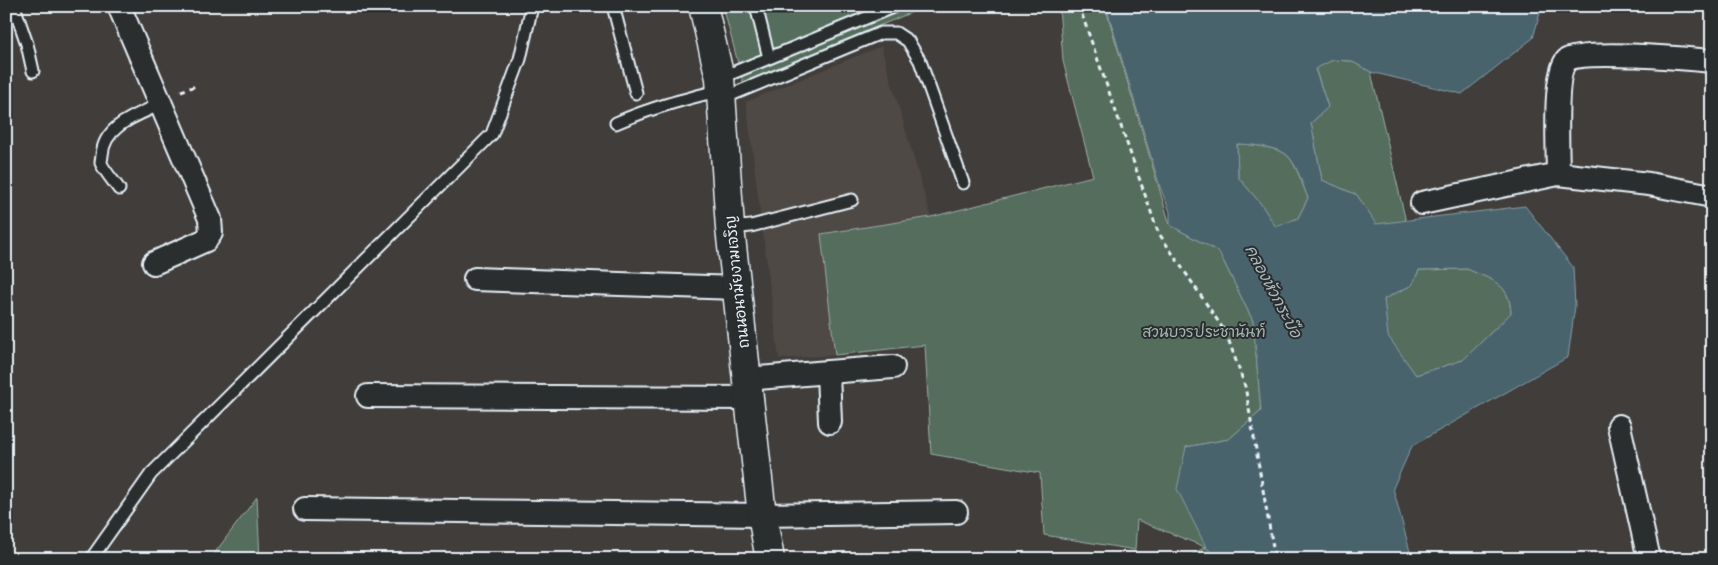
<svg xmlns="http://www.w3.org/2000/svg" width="1718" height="565" viewBox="0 0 1718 565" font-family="Kalam,'Playpen Sans Thai',sans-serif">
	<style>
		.built { fill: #4f4844 }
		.green { fill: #546d5b; stroke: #9eafaa }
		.water { fill: #49646d; stroke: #899ca5; fill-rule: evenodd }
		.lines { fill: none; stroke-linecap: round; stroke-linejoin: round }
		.lane-casing { stroke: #e8f1f8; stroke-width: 15 }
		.street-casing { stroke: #e8f1f8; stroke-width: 26 }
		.secondary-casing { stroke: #e8f1f8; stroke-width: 31 }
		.path { stroke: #e8f1f8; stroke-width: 3; stroke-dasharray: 5 4; stroke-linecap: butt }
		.lane { stroke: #2a2d2e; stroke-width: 11 }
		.street { stroke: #2a2d2e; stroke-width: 22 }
		.secondary { stroke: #2a2d2e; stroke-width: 28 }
		.labels { text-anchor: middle; stroke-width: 4; stroke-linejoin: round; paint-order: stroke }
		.street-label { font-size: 15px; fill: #e8f1f8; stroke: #2a2d2e }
		.park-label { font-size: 15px; fill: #a5b6b1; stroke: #2a2d2e }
		.water-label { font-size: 16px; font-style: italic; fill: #a8b9c0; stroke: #2a2d2e }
	</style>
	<rect width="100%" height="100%" fill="#403d3b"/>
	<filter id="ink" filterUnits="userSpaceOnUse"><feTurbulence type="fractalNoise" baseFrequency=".02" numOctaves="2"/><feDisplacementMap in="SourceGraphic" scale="10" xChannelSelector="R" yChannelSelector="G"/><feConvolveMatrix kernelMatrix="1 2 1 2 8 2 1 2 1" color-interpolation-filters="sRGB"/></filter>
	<g filter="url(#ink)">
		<path class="built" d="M881,46L931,217L821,234L835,355L779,359L746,102Z"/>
		<path class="green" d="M723,6H927L743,82Z
			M1059,6H1105L1170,225L1219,252L1253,321L1261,411L1229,439L1186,447L1206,547L1218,559H1184L1205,547L1137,520L1135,550L1044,535L1040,473L931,454L925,345L835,355L821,234L931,217L1093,176L1063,61Z
			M1333,60L1351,61L1371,72L1406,222L1376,225L1357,195L1322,180L1311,123L1328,107L1315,68Z
			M1237,144C1249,144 1277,147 1287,155C1296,163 1303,187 1308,198L1298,218L1276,228L1261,204L1238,177Z
			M1467,269C1492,280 1509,282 1511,313L1463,360L1416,375L1387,336L1384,299L1412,285L1419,270Z
			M257,497L260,559H210Z"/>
		<path class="water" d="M1106,6H1542L1533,38L1462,94L1371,72L1351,61L1333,60L1315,69L1328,107L1311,123L1322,180L1357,195L1376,224L1525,206L1573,267L1575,306L1568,357L1412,446L1393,488L1412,559H1218L1206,547L1177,489L1186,447L1229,439L1261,411L1253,321L1219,252L1170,225V212L1160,187ZM1237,144C1249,144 1278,147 1287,155C1297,164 1303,186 1308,198L1298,218L1276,227L1261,204L1238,177ZM1467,269C1492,280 1510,283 1511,313L1463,360L1416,375L1388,336L1384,299L1412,285L1419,270Z"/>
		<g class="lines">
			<g class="lane-casing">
				<path id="lane" d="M14,6L27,44L33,71
					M613,6L636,93
					M769,58L895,6
					M720,78L769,58L756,6
					M721,99L881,33H896L908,41L920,61L963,183
					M616,123C650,108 685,99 721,90
					M119,189C115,183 103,169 101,163C101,160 102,157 102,155C104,125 138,115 161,104
					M730,228L751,226L852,200
					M91,559L151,474L492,134L520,59L532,6"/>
			</g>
			<g class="street-casing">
				<path id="street" d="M119,6L210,219L211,233L206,240L154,263
					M1558,174C1558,152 1553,73 1567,60C1579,49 1690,59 1712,61
					M1422,203L1558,174L1649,184L1712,196
					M475,279L737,288
					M828,372L893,367
					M747,379L828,372L830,422
					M368,396L749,398
					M1619,426L1649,559
					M305,509L762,515L956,512"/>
			</g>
			<g class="secondary-casing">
				<path id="secondary" d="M703,6L720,78L730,228L762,515L770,559"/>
			</g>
			<path class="path" d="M1079,6L1158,232L1226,333L1245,386L1275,559
				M181,91L196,86"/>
			<use href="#lane" class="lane"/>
			<use href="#street" class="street"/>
			<use href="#secondary" class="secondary"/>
		</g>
	</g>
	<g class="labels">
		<g class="street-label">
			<text transform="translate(737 282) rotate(-96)" y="5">ถนนอนามัยงามเจริญ</text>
		</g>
		<g class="park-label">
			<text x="1204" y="337">สวนบวรประชานันท์</text>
		</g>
		<g class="water-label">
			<text transform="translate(1274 291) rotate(62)" y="6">คลองหัวกระบือ</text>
		</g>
	</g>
	<rect width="1718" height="565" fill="none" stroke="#2a2d2e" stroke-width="25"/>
	<rect x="12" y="12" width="1693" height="540" fill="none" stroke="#e8f1f8" stroke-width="2" filter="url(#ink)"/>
</svg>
